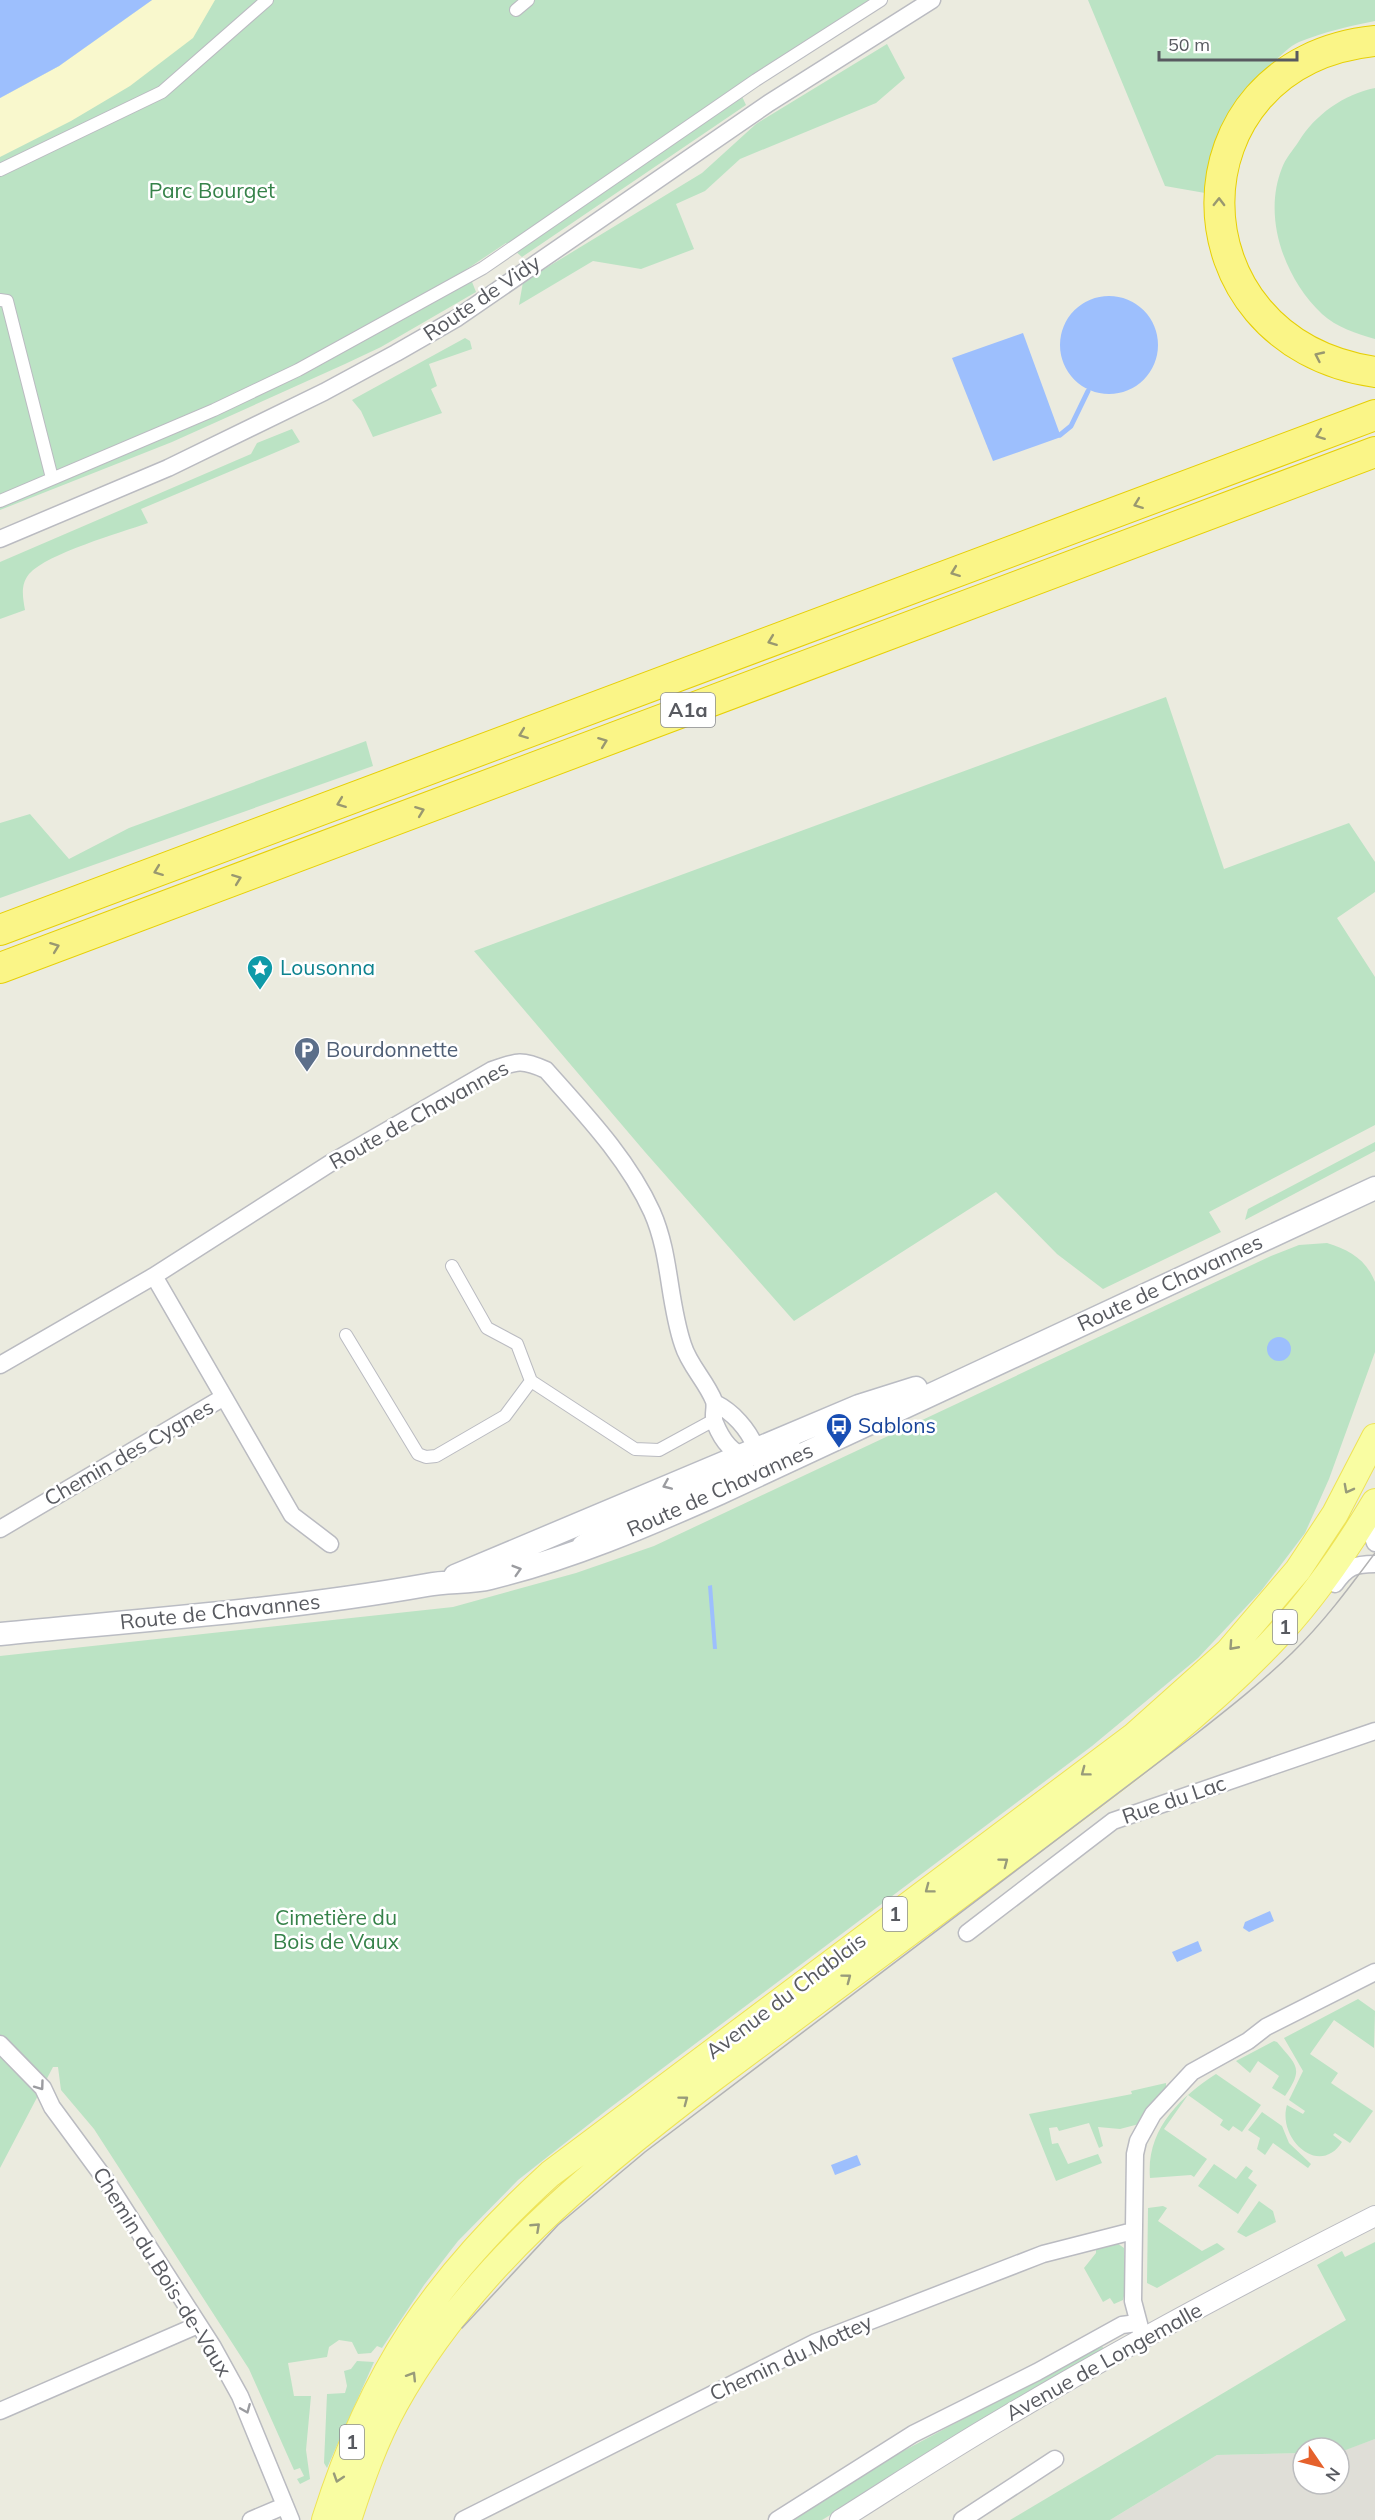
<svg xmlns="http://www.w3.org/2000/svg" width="1375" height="2520" viewBox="0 0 1375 2520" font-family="Mulish,sans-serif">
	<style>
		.industrial { fill: #dfded7 }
		.green { fill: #bbe3c4 }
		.sand { fill: #f9f8cd }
		.water { fill: #9dbffd }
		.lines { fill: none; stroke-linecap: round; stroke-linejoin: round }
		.stream { stroke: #9dbffd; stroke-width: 5 }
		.pedestrian-casing { stroke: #babbc1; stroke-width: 14 }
		.minor-casing { stroke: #babbc1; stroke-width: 19 }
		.tertiary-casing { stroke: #babbc1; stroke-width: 22 }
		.secondary-casing { stroke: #babcc3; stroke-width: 25 }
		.primary-casing { stroke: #eee356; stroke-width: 28 }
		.motorway-casing { stroke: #e6cf05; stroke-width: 32 }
		.pedestrian { stroke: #fff; stroke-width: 12 }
		.minor { stroke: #fff; stroke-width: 16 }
		.tertiary { stroke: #fff; stroke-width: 20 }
		.secondary { stroke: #fff; stroke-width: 22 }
		.primary { stroke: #f9fda2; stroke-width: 26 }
		.motorway { stroke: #faf587; stroke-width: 30 }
		.tram { stroke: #b3b3b4; stroke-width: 1.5 }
		.oneway { stroke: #999870 }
		.oneway2 { stroke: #9b9ca0 }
		.oneway3 { stroke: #989b7a }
		.labels { text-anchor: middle; stroke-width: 5; stroke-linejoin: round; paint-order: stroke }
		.shield { fill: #fff; stroke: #8a8c90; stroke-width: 1.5 }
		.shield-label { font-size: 20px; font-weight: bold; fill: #585a60 }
		.park-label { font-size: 21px; fill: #358249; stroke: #fff }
		.street-label { font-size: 21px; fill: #585a60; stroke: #fff }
		.culture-label { font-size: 21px; fill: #0d838f; stroke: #fff; text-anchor: start }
		.service-label { font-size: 21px; fill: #4e5e75; stroke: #fff; text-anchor: start }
		.transit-label { font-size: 21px; fill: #164399; stroke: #fff; text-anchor: start }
	</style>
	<rect width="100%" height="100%" fill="#ebebdf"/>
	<path class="industrial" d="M1375,2439V2520H1110L1217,2455L1303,2453V2484H1339V2452Z"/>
	<path class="green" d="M152,0H870L737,86L746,105L522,257L506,243L467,269L476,292L381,347L345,364L172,442L0,510V98L59,66Z
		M1088,0H1375V21C1349,26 1324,32 1299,42C1290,46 1281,55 1274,62C1229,99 1213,137 1205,193L1165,186Z
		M887,44L905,78L876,103L740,159L705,191L676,204L694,249L641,269L593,261L519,305L523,282L702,173L756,124Z
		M1375,88V339C1357,334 1336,327 1322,314C1285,279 1262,218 1282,168C1285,159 1293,150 1299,141C1315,115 1344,94 1375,88Z
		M465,338L470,341L472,349L429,364L437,386L431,389L442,413L373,437L361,411L352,400Z
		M292,429L300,442L141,509L148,523C120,533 48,553 29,574C20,585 23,598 25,610L0,619V562L251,454L257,443Z
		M1166,697L1224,869L1349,823L1375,862V892L1337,918L1375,977V1125L1209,1212L1221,1232L1103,1289L1057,1254L996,1192L794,1321L645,1152L474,951Z
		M366,741L373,766L0,898V823L30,814L69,859L129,828Z
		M1375,1142V1151L1245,1220L1248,1209Z
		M1327,1243C1349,1250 1366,1259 1375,1282V1352L1329,1479L1305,1533L1261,1591L1198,1658L1092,1746L607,2110L518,2180L458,2241L424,2285L382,2348L377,2346L371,2353L358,2354L352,2342L339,2340L329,2347L327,2357L288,2363L294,2396H311L306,2450L310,2479L300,2484L297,2479L304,2476L300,2468L294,2470L249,2369L94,2129L61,2090L58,2067H53L0,2168V1656L453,1607L576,1573L654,1546L1271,1256L1299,1245Z
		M1358,1999L1375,2011L1374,2048L1334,2020L1310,2054L1338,2073L1331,2083L1373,2111L1350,2143L1335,2133L1333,2135L1342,2142C1319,2178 1277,2138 1287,2105L1303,2114L1305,2111L1289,2100L1303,2071L1284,2038Z
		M1274,2041L1277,2042C1297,2066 1304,2068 1285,2096L1272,2088L1279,2076L1258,2061L1250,2073L1236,2061Z
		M1216,2074L1261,2105L1242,2132L1233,2126L1229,2131L1220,2125L1223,2120L1188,2095L1164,2129L1207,2159L1194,2177L1191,2175L1150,2178C1146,2130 1179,2098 1216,2074Z
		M1166,2083V2089L1139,2124L1120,2129L1098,2127L1103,2146L1099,2148L1089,2123L1059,2131L1057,2127L1049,2128L1052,2144L1058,2143L1068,2164L1098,2154L1102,2163L1056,2181L1029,2114L1132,2094L1131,2091Z
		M1262,2112L1282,2126L1289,2143L1311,2164L1308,2168L1273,2143L1265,2155L1257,2149L1260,2138L1248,2130Z
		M1214,2164L1236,2179L1246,2166L1253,2171L1248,2178L1257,2185L1238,2214L1198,2186Z
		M1259,2201L1273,2211L1276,2222L1246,2237L1237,2232Z
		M1163,2206L1167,2208L1158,2221L1202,2251L1217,2243L1225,2249L1157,2288L1147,2283L1148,2208Z
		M1114,2241L1124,2248V2296L1123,2300L1114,2304L1110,2298L1103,2302L1084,2268L1096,2253V2246Z
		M1375,2242V2439L1343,2451L1339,2452V2448H1303V2453L1217,2455L1110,2520H1010L1346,2320L1317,2265L1342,2251L1345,2257Z
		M1101,2345L1104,2349L822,2520H789L894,2456Z
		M357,2361L374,2362L327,2468L324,2463L327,2394L345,2393L347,2386L344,2371L351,2369Z"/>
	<path class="sand" d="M152,0H215L193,38L130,86L71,121L0,157V98L59,66Z"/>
	<path class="water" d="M0,0H152L59,66L0,98Z
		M1060 345a49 49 0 1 1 98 0a49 49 0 1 1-98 0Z
		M1023,333L1061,437L993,461L952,358Z
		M1267 1349a12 12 0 1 1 24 0a12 12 0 1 1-24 0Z
		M712,1585L717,1649H713L708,1586Z
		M1270,1911L1274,1921L1249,1932L1243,1928L1245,1922Z
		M1198,1941L1202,1951L1177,1962L1172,1952Z
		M857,2155L861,2165L835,2175L831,2165Z"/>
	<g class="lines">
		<path class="stream" d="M1060,435L1071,426L1088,391"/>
		<g class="pedestrian-casing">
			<path id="pedestrian" d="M516,10L528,0
				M0,170L162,92L267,0
				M0,300L7,301L52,478
				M0,501L214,410L298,370L483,268L756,80L881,0
				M452,1266L487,1328L517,1344L531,1381
				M346,1335L418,1454L426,1457L436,1456L505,1416L531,1381L635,1449L659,1450L714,1420"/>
		</g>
		<g class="minor-casing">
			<path id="minor" d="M0,539L168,468L324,392L396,353L457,318L769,103L932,0
				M154,1276L224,1397
				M0,1365L154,1276L329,1164L492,1070C517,1061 522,1059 546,1070C585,1114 628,1159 652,1212C671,1255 668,1301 683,1345C689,1365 706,1381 714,1401C716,1408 712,1416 715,1423C732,1465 756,1462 793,1448
				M1375,1525L1372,1535L1375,1543
				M0,1529L224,1397L292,1515L330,1544
				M581,1544L603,1529L740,1470L756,1448C748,1429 733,1412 715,1403
				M1335,1584C1347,1567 1354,1564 1375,1564
				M967,1933L1113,1821L1375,1731
				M0,2044L43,2088L52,2107L105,2179L213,2347L240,2396L291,2520
				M1143,2339L1133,2301L1135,2154L1138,2141L1153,2114L1192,2072L1248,2041L1266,2027L1375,1972
				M0,2411L198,2325
				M251,2520L284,2506
				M463,2520L816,2342L1043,2254L1133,2231
				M777,2520L913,2434L1037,2372L1122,2325L1137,2323
				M962,2520L1055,2459"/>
		</g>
		<g class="tertiary-casing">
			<path id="tertiary" d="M840,2520C894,2486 947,2451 1002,2419C1124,2346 1249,2280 1375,2216"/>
		</g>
		<g class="secondary-casing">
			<path id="secondary" d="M455,1576L859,1406L916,1388
				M0,1634C143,1620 286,1610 427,1585C448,1581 470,1583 490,1578C569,1559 646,1526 720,1493L1375,1188"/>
		</g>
		<g class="primary-casing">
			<path id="primary" d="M325,2520C372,2371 435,2279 550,2174L1134,1736L1228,1652L1298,1570L1335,1514L1375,1437
				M348,2520C361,2480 375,2440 395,2404C469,2270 592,2170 712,2079C810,2005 909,1932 1008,1859C1102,1789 1200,1720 1280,1633C1316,1594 1348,1547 1375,1502"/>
		</g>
		<g class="motorway-casing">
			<path id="motorway" d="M1375,41C1168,62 1167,341 1375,372
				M0,930L1375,415
				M0,968L1375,452"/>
		</g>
		<use href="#pedestrian" class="pedestrian"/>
		<use href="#minor" class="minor"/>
		<use href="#tertiary" class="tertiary"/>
		<use href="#secondary" class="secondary"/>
		<use href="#primary" class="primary"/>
		<use href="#motorway" class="motorway"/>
		<path class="tram" d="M462,2328L558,2225L645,2152L1196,1734C1229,1708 1262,1682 1292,1653C1323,1623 1349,1588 1375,1553"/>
	</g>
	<defs><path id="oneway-chevron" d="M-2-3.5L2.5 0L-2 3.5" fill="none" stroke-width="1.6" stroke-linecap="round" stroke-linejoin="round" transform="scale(1.5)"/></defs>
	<g class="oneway">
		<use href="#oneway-chevron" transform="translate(1219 202) rotate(-89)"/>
		<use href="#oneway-chevron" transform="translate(1319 356) rotate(-155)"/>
		<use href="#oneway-chevron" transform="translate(1320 435) rotate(159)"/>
		<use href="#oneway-chevron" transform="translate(1138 504) rotate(159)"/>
		<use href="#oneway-chevron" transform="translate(955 572) rotate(159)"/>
		<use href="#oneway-chevron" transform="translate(772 641) rotate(159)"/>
		<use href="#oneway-chevron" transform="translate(523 734) rotate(159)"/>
		<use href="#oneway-chevron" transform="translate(603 742) rotate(-21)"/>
		<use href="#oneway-chevron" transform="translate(341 803) rotate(159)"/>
		<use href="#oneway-chevron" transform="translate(420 811) rotate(-21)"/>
		<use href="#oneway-chevron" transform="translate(158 871) rotate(159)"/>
		<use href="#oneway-chevron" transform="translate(237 879) rotate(-21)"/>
		<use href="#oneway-chevron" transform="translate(55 947) rotate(-21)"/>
	</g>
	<g class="oneway2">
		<use href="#oneway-chevron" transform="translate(667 1485) rotate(157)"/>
		<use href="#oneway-chevron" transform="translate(517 1570) rotate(-17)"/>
		<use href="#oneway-chevron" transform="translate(40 2086) rotate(54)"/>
		<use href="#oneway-chevron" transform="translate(246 2409) rotate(67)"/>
	</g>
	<g class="oneway3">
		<use href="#oneway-chevron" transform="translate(1348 1489) rotate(118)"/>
		<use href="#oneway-chevron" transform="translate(1233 1646) rotate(132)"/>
		<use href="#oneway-chevron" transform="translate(1085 1772) rotate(143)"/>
		<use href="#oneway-chevron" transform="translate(1004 1862) rotate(-37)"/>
		<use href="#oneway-chevron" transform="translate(929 1889) rotate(143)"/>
		<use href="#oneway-chevron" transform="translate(847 1978) rotate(-37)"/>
		<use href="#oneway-chevron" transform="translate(684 2100) rotate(-37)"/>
		<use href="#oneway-chevron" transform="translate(536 2227) rotate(-43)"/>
		<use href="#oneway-chevron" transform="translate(412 2376) rotate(-58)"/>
		<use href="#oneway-chevron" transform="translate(338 2478) rotate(108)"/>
	</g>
	<defs>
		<g id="sight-pin" transform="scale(1.35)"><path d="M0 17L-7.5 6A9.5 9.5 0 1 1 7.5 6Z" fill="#0f9aa8" stroke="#fff"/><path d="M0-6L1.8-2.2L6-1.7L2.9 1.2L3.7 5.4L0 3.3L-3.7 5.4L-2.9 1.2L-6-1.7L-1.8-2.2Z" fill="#fff"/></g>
		<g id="parking-pin" transform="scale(1.35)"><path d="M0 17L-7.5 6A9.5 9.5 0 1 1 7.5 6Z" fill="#5c6f8a" stroke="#fff"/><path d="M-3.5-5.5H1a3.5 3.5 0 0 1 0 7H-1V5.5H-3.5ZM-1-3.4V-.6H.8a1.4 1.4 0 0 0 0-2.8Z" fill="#fff"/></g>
		<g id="bus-pin" transform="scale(1.35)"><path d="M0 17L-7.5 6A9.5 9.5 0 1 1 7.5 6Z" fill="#1a4fb4" stroke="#fff"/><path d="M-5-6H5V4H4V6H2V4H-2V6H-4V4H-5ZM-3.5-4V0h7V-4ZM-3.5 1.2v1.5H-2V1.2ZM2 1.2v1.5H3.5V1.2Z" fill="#fff"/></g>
	</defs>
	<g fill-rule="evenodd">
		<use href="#sight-pin" x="260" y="968"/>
		<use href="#parking-pin" x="307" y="1050"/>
		<use href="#bus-pin" x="839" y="1426"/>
	</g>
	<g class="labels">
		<g class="shield">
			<rect x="661" y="693" width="54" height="34" rx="4.5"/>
			<rect x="1273" y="1610" width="24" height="34" rx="4.5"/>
			<rect x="883" y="1897" width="24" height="34" rx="4.5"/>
			<rect x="340" y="2425" width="24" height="34" rx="4.5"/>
		</g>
		<g class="shield-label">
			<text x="688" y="717">A1a</text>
			<text x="1285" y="1634">1</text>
			<text x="895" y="1921">1</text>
			<text x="352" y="2449">1</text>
		</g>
		<g class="park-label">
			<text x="212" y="198">Parc Bourget</text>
			<text x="336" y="1925">Cimetière du<tspan x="336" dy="24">Bois de Vaux</tspan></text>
		</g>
		<g class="street-label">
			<text transform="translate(482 298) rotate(-34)" y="7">Route de Vidy</text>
			<text transform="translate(419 1115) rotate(-29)" y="7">Route de Chavannes</text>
			<text transform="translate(1170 1283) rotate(-25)" y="7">Route de Chavannes</text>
			<text transform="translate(129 1453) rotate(-30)" y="7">Chemin des Cygnes</text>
			<text transform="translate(720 1490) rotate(-24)" y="7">Route de Chavannes</text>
			<text transform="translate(220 1612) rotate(-6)" y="7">Route de Chavannes</text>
			<text transform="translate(1174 1800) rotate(-19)" y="7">Rue du Lac</text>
			<text transform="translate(786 1996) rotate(-37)" y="7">Avenue du Chablais</text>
			<text transform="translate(162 2272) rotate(58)" y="7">Chemin du Bois-de-Vaux</text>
			<text transform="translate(791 2358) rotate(-25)" y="7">Chemin du Mottey</text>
			<text transform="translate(1104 2362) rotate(-29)" y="7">Avenue de Longemalle</text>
		</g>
		<g class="culture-label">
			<text x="280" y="975">Lousonna</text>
		</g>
		<g class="service-label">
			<text x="326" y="1057">Bourdonnette</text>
		</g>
		<g class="transit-label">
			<text x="858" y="1433">Sablons</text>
		</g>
	</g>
	<g transform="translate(1321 2466) rotate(125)"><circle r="28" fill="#ffffff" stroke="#bcbdbf" stroke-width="1.5"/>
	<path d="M0-4.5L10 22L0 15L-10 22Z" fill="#e5612c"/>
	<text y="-9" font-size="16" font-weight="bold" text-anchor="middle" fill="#585a60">N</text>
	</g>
	<path d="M1159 51v9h138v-9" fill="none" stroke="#585a60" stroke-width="3"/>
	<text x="1168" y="51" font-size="18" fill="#585a60" stroke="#ffffff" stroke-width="4.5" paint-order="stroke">50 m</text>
</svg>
